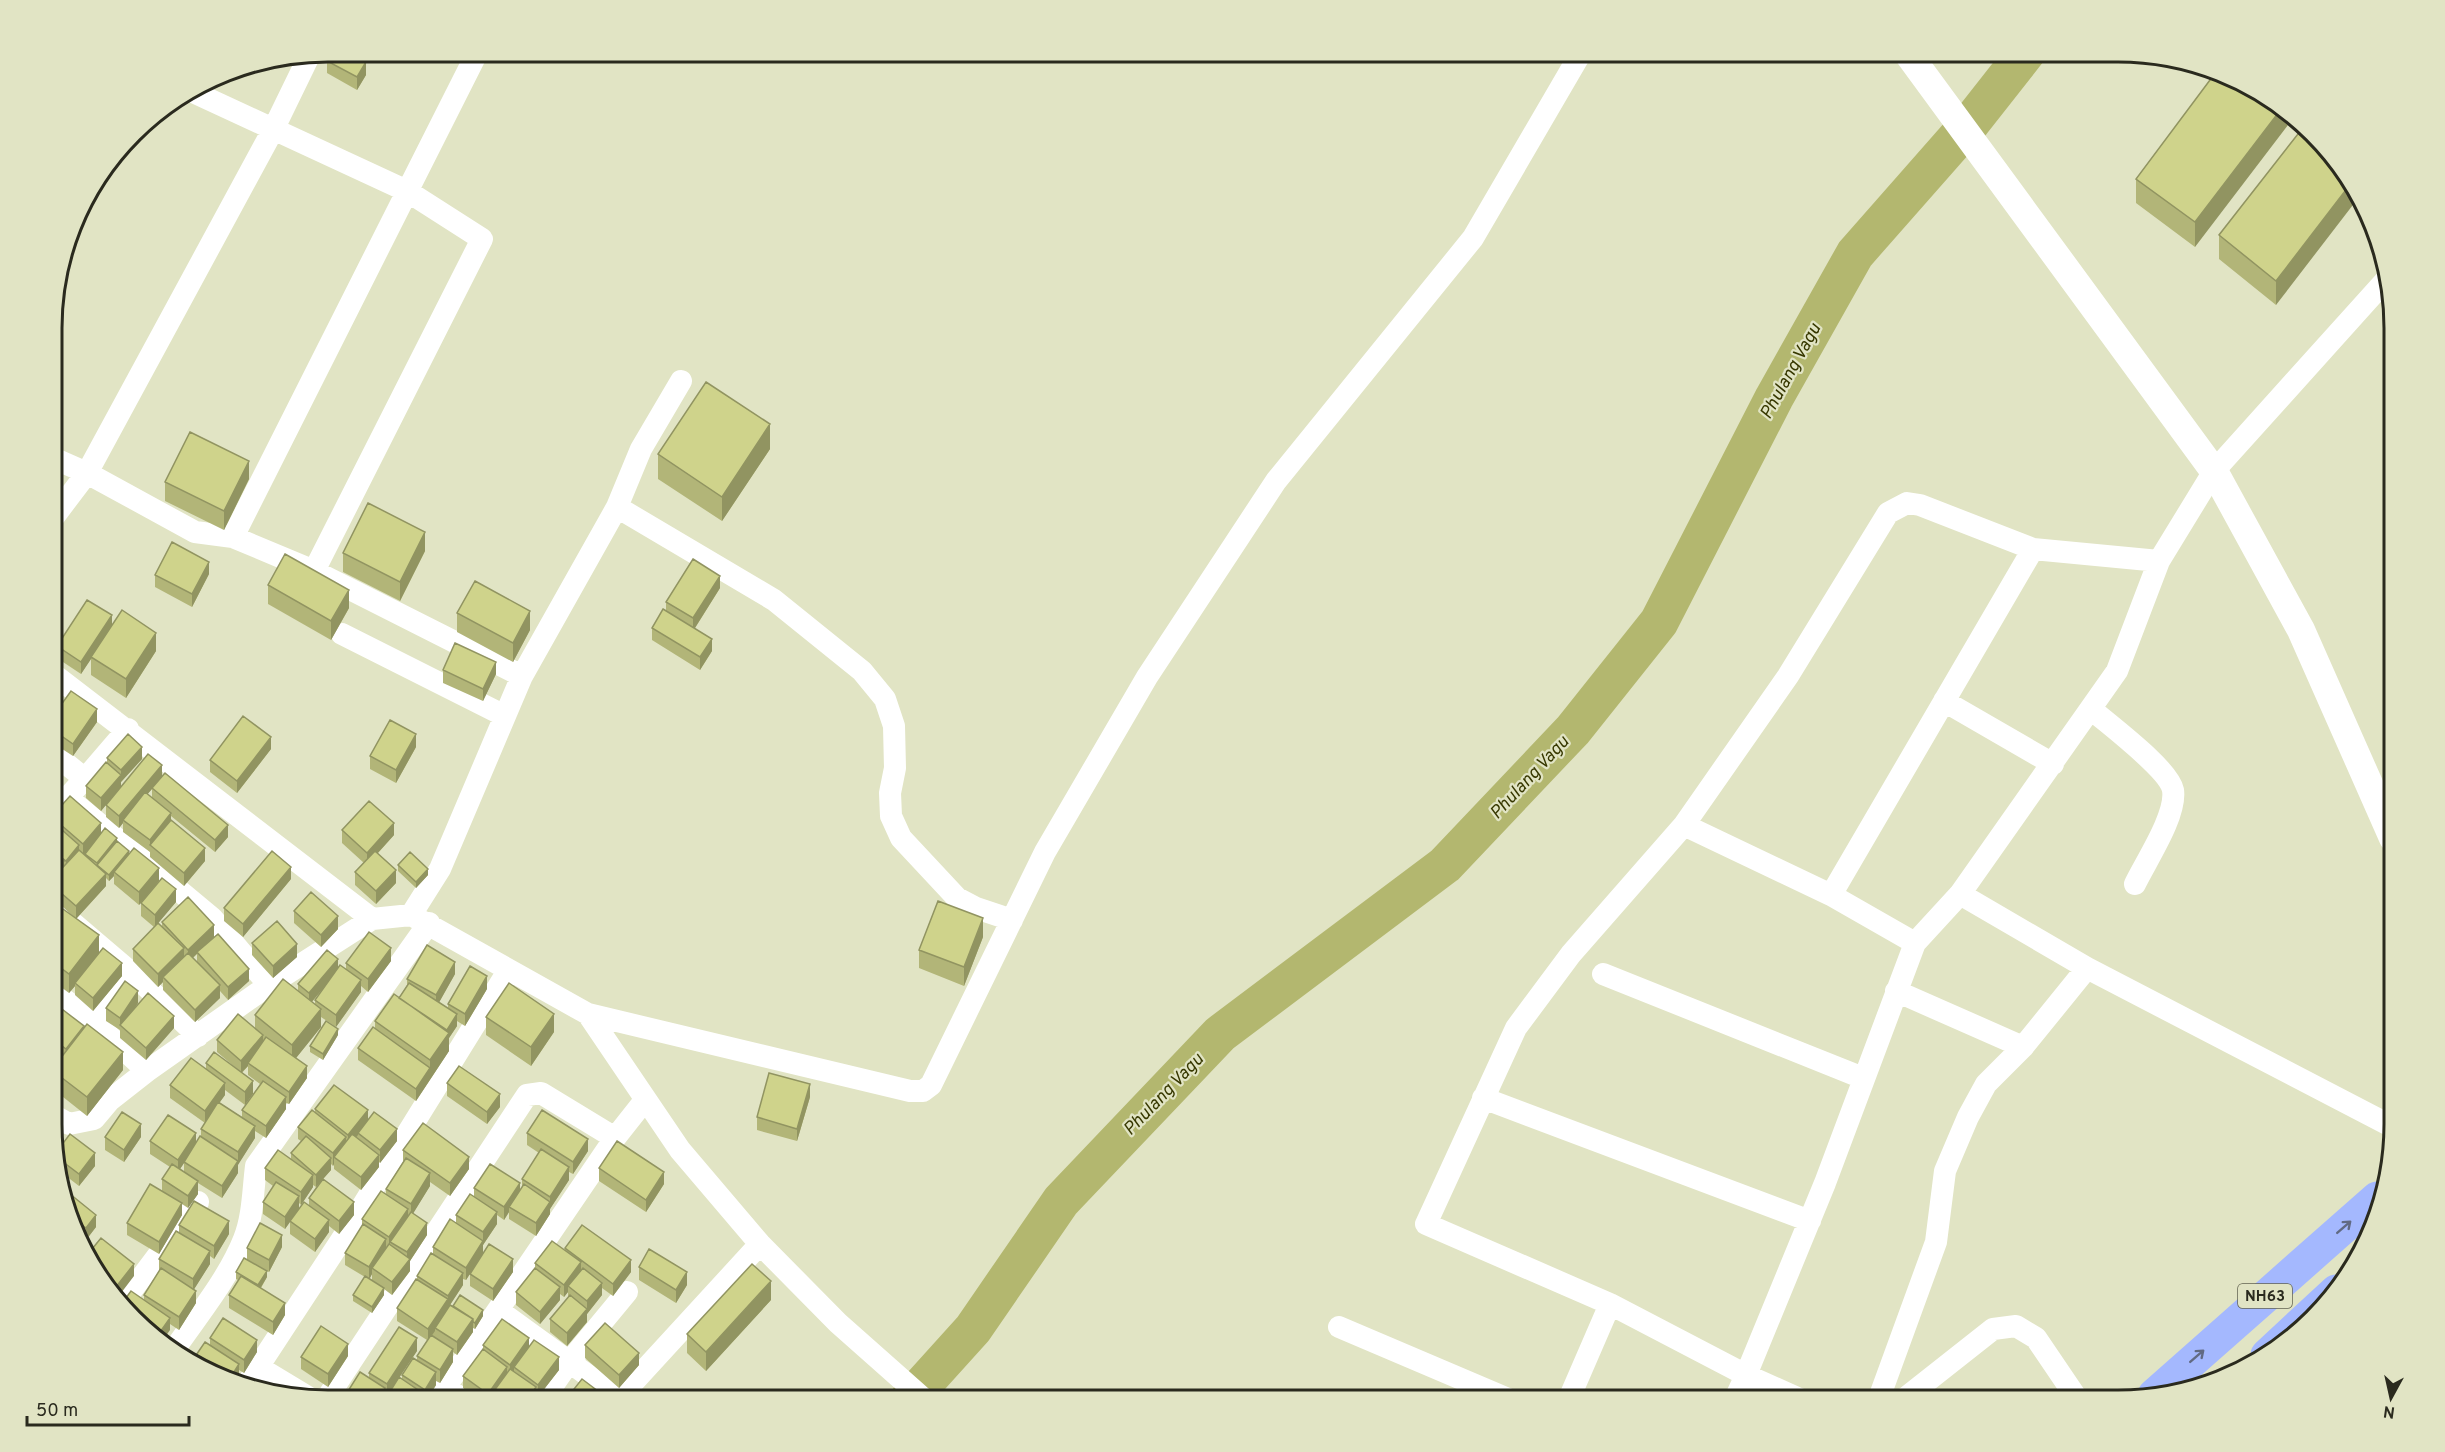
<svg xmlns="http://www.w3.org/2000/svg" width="2445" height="1452" viewBox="0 0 2445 1452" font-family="Overpass,sans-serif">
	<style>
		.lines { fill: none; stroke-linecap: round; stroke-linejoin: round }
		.river { stroke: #b3b76f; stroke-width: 39 }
		.minor { stroke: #fff; stroke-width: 22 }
		.tertiary { stroke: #fff; stroke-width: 28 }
		.trunk { stroke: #a4b8fe; stroke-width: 33 }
		.wall { fill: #b2b578; fill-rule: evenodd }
		.shaded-wall { fill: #919461 }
		.building { fill: #cfd38b; stroke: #919461; stroke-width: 1.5 }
		.oneway { stroke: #616a83 }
		.labels { text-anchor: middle; stroke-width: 4.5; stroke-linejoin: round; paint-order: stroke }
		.shield { fill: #e1e4c4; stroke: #616250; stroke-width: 1.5 }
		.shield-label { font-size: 15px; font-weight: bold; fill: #2a2a1e }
		.water-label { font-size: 18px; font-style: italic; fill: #373800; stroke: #e1e4c4 }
		.rim { fill: none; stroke: #2a2a1e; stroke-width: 3 }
	</style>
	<rect width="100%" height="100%" fill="#e1e4c4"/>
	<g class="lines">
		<path class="river" d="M908,1401L973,1329L1061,1201L1220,1034L1445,865L1573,730L1659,622L1774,398L1855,254L1972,121L2027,51"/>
		<path class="minor" d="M191,91L407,191L482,239L314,571
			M2385,281L2214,471L2159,561L2117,671L1960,894L2087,968L2393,1127
			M53,458L87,473L195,532L233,537L314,571L522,676L440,869L411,915
			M617,507L774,600L862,671L885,699L894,726L895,768L890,793L891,816L901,838L957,898L976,908L1012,920
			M53,518L87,473L274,128L310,54
			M233,537L478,51
			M342,634L505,716
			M53,674L372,919L411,915L588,1014L680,1150L760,1244L838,1323L926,1401
			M522,676L617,507L641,449L681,381
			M1944,701L2053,764
			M2091,709C2108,724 2169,769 2173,790C2177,815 2146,861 2135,884
			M53,753L85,779L128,729
			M68,798L212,918L269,985
			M53,814L78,786
			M1684,825L1831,895L1915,943
			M1831,895L2033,549
			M53,906L134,975L198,1036
			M1603,974L1863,1078
			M53,991L93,1021L147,1071
			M1896,991L2023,1047
			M588,1014L910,1091H923L931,1085L1045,852L1147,677L1276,481L1473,238L1582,51
			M93,1021L131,979
			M1483,1098L1810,1221
			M53,1115L69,1124L94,1119L110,1100L147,1071L269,985L372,919
			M123,1302L198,1202
			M498,1310L619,1398
			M1339,1327L1513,1401
			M174,1350C198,1315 228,1279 244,1239C253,1217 253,1190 256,1166L429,923
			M258,1367L311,1399
			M245,1387L342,1239L508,971
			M446,1387L464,1401
			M1903,1400L1993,1329L2016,1326L2036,1338L2078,1400
			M325,1401L527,1095L541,1093L615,1138
			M436,1401L615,1138L645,1100
			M542,1401L570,1361L627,1292
			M616,1401L760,1244
			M1568,1401L1610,1304
			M1734,1401L1746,1375L1610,1304L1426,1224L1516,1028L1571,954L1684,825L1788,676L1888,513L1907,503L1920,505L2033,549L2159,561
			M1804,1401L1746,1375L1825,1183L1915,943L1960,894
			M1878,1401L1936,1242L1945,1171L1968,1117L1986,1084L2023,1047L2087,968"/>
		<path class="tertiary" d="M1906,51L2214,471L2301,630L2393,838"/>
		<path class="trunk" d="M2267,1355L2336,1291
			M2154,1395L2377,1198"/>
	</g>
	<path class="wall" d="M327,61L366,75L357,90L327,73Z
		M2216,72L2195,247L2136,203V179Z
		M2305,125L2276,305L2219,259V235Z
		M770,449L722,521L658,479V454Z
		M249,479L224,530L165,501V482Z
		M425,551L400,601L343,572V553Z
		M209,574L192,607L155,587V575Z
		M268,585L349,608L331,640L268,604Z
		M720,588L695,628L712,651L700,670L652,640V628L666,611V602Z
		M457,613L530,630L513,662L457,632Z
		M112,625L156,651L126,698L91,675V658L81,674L57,658V646Z
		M443,670L496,674L483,701L443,683Z
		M53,716L97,722L73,756L53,743Z
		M416,747L396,783L370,769V756Z
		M271,749L237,793L210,772V760Z
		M107,758L142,759L121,782V787L162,777L228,837L215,852L171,816V821L205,861L184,886L150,857V852L123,832V823L119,828L106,817V805L112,797L101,811L86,798V786L107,763ZM152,789V798L147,794Z
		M53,815L101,834L117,842L159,881L139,905L114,884V876L109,881L106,878V886L76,919L99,954L122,976L93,1011L75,995V986L69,993L53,981V908L76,919L53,898Z
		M342,830L394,835L377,854L396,883L376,904L355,885V872L364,863L342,843Z
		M398,865L428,875L416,888L398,871Z
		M291,879L243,937L224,921V908Z
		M176,902L158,923L162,926V922L214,937L249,981L228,1000L220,991V998L195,1022L163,990V982L158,987L133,961V949L154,927L141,916V903ZM197,954V962L193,958Z
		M294,911L338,929L321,947L294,923Z
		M983,937L964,986L919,968V950Z
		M252,943L297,957L273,978L252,955Z
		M391,961L368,992L361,986V992L336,1027L321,1017V1027L296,1058L307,1078L289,1104L286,1103V1109L266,1138L255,1131V1138L238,1164V1173L222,1198L198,1183V1194L188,1208L182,1204V1215L159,1254L127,1235V1223L162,1191V1179L170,1167L150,1154V1141L196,1143L201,1137V1129L209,1117L205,1123L170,1098V1085L206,1069V1063L237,1069L217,1052V1040L255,1028V1015L298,991V984L338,969H346V963ZM325,986L315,1000V1004L312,1002ZM248,1066V1075L260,1084L242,1110V1117L219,1103L225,1095V1090L245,1105L253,1081L242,1073ZM184,1163V1172L180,1169Z
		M455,974L439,1002L448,1008V1004L487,989L465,1026L457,1021V1026L449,1038V1051L416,1101L358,1060V1048L375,1029V1021L399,998L407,985V979Z
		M53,1001L55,1011L84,1028L123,1070L87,1116L53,1089Z
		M138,1003L135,1008L174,1028L146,1060L120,1038V1030L106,1021V1008Z
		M486,1017L554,1032L531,1066L486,1035Z
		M338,1035L323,1060L310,1052V1046Z
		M447,1083L500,1107L487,1124L447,1096Z
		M810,1097L797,1141L757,1130V1117Z
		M315,1109L368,1120L397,1141L380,1163L379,1162V1167L361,1190L334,1169V1164L333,1166L331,1164V1170L323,1179L354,1215L339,1234L329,1226V1232L315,1252L290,1234V1222L285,1229L263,1214V1202L273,1186L265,1180V1168L291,1159V1153L301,1141L298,1139V1127L315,1113ZM313,1185L316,1187L309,1198V1205L299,1209V1203L301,1205L313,1187Z
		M527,1133L588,1151L573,1174L569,1172V1180L550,1209V1214L536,1236L509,1219V1212L504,1220L497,1215V1224L483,1245V1252L513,1272L493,1301L470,1286V1274L466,1280L463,1279V1285L450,1305L483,1316L475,1329L473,1328V1332L457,1355L453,1352V1362L440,1383L436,1381V1385L426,1401H386L387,1396L385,1395V1401H343V1399L369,1378V1373L417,1351L399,1377L402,1379V1375L417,1360V1356L427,1340L397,1321V1308L417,1279V1276L433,1253V1247L456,1223V1215L474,1197V1188L520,1190L522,1187V1179L539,1153L527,1145Z
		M105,1137H141L124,1162L105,1150Z
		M403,1150L469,1169L450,1196L430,1182V1186L413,1213L427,1235L410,1261V1271L392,1295L384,1289V1295L372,1313L353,1301V1295L365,1277L345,1265V1253L362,1226V1219L386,1194V1189L403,1162ZM372,1274V1280L382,1288L369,1279Z
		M54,1155L95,1166L79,1186L57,1169L54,1163Z
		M599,1168L664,1184L646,1212L599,1181Z
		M67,1198L96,1227L86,1240L82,1237Z
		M179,1225L229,1234L214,1259L210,1256V1264L194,1289L196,1303L179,1330L170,1324V1330L144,1300V1295L159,1271V1259L179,1233Z
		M282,1247L269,1272L267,1271V1277L261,1288L285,1315L273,1335L229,1308V1295L238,1280L236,1279V1272L247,1259V1248Z
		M565,1248L631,1272L613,1296L602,1288V1295L587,1314V1322L567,1346L550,1332V1319L568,1298V1292L564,1297L560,1294V1300L540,1324L516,1305V1292L535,1268V1263L565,1250Z
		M639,1267L687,1285L676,1303L639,1280Z
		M771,1300L706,1371L687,1353V1334Z
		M210,1338L257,1352L244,1373L239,1370V1376L235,1383L190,1364L210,1345Z
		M483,1345L529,1346L559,1370L538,1397L536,1395V1399L535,1401H480L463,1388V1376L483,1349Z
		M585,1345L639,1365L619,1388L585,1358Z
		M348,1356L328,1387L301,1369V1357Z
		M574,1389L607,1401H568L574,1392Z"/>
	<path class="shaded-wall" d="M366,62V75L357,90V77Z
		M2282,108L2294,117L2195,247V222Z
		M2352,182L2357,189L2359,197L2276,305V281Z
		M770,424V449L722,521V497Z
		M249,461V479L224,530V511Z
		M425,532V551L400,601V582Z
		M209,562V574L192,607V594Z
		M720,576V588L693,631V618Z
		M349,590V608L331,640V621Z
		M530,611V630L513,662V643Z
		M112,615V628L81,674V662Z
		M156,633V651L126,698V679Z
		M712,639V651L700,670V657Z
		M496,662V674L483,701V689Z
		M61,690V702L53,713V701Z
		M97,709V722L73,756V744Z
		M416,734V747L396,783V770Z
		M271,737V749L237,793V781Z
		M142,747V759L121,782V770Z
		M162,765V777L125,821L123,820V823L119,828V816Z
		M121,775V787L101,811V798Z
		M171,813V825L150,845V853V840Z
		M101,823V835L83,856V844Z
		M394,823V835L367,865V853Z
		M228,825V837L215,852V840Z
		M117,838V844L97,869V863Z
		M79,845V858L66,874V861Z
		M205,848V861L184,886V873Z
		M129,851V857L114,872V876L109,881V875Z
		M64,861V873L54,886L53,874Z
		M291,867V879L243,937V924Z
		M159,868V881L139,905V892Z
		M428,869V875L416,888V882Z
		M396,870V883L376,904V891Z
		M106,874V886L76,919V906Z
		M176,889V902L155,927V915Z
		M338,916V929L321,947V935Z
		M983,918V937L964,986V967Z
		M214,925V938L188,962V950Z
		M99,935V954L75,983V986L69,993V974Z
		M297,944V957L273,978V966Z
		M184,948V961L163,977V982L158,987V974Z
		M391,948V961L368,992V979Z
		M338,959V971L309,1005V993Z
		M455,962V974L436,1008V995Z
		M122,963V976L93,1011V998Z
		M249,969V981L228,1000V987Z
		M487,976V989L465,1026V1014Z
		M361,980V992L336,1027V1015Z
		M220,985V998L195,1022V1010Z
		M138,991V1003L122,1027L120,1025V1030V1018Z
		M321,1009V1027L292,1063V1045Z
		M457,1014V1026L449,1038V1051L416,1101V1089L430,1068V1060L447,1030Z
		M554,1014V1032L531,1066V1047Z
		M174,1016V1028L146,1060V1048Z
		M84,1026V1038L66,1061V1049Z
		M338,1029V1035L323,1060V1054Z
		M263,1035V1047L248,1063V1066L241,1073V1061Z
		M123,1052V1070L87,1116V1097Z
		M307,1066V1078L289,1104V1092Z
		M253,1081V1094L245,1105V1092Z
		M225,1083V1095L205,1123V1111Z
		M810,1084V1097L797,1141V1129Z
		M500,1094V1107L487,1124V1112Z
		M286,1097V1109L266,1138V1126Z
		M368,1110V1122L358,1133V1135L348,1147V1135Z
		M141,1124V1137L124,1162V1150Z
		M255,1126V1138L238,1165V1152Z
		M397,1129V1141L380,1163V1150Z
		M196,1133V1146L184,1162V1163L178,1172V1160Z
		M346,1137V1149L334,1157V1164L333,1166V1153Z
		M588,1139V1151L573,1174V1162Z
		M95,1153V1166L79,1186V1174Z
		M379,1155V1167L361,1190V1177Z
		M469,1157V1169L450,1196V1183Z
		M331,1158V1170L316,1187V1175Z
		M238,1161V1173L222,1198V1186Z
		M569,1167V1180L550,1209V1214L536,1236V1223L550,1202V1197Z
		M664,1172V1184L646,1212V1200Z
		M430,1173V1186L411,1217V1204Z
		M313,1175V1187L301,1205V1192Z
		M198,1181V1194L188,1208V1196Z
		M520,1183V1195L509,1207V1212L504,1220V1207Z
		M299,1196V1209L285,1229V1217Z
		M354,1202V1215L339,1234V1221Z
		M182,1203V1215L159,1254V1242Z
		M408,1209V1221L390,1242V1247L389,1249V1237Z
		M497,1212V1224L483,1245V1232Z
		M96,1215V1227L86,1240V1228Z
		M329,1220V1232L315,1252V1239Z
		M229,1221V1234L214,1259V1246Z
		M427,1223V1235L410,1261V1271L392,1295V1282L407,1263V1252Z
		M282,1235V1247L269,1272V1260Z
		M386,1239V1251L372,1268V1274L369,1280V1267Z
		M483,1241V1253L466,1280V1268Z
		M210,1251V1264L193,1291V1279Z
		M513,1259V1272L493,1301V1289Z
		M631,1260V1272L613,1296V1284Z
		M581,1262V1275L568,1286V1292L564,1297V1285Z
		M134,1264V1276L118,1297L112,1292Z
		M267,1271V1277L258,1292V1285Z
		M687,1272V1285L676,1303V1290Z
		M463,1273V1285L448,1308V1296Z
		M771,1281V1300L706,1371V1352Z
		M602,1283V1295L587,1314V1301Z
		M560,1287V1300L540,1324V1312Z
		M384,1288V1295L372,1313V1307Z
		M196,1291V1303L179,1330V1317Z
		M448,1299V1311L435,1328V1331L428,1341V1329Z
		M285,1303V1315L273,1335V1322Z
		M587,1309V1322L567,1346V1333Z
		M483,1310V1316L475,1329V1323Z
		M170,1318V1330L163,1340L158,1335Z
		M473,1319V1332L457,1355V1342Z
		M417,1338V1351L387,1396V1384Z
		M529,1338V1351L514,1367V1372L510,1377V1365Z
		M257,1340V1352L244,1373V1360Z
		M348,1344V1356L328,1387V1374Z
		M453,1349V1362L440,1383V1370Z
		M639,1353V1365L619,1388V1375Z
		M559,1357V1370L538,1397V1385Z
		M239,1364V1376L235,1383L229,1380Z
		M507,1367V1380L491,1395V1401H488V1394Z
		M436,1372V1385L426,1401H425V1390Z
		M536,1387V1399L535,1401H526Z
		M385,1388V1401H377Z
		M424,1394V1401H419Z"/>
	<path class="building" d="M333,51H345L366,62L357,77L327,61Z
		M2216,72L2256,88L2282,108L2195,222L2136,179Z
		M2305,125L2313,132L2352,182L2276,281L2219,235Z
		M706,382L770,424L722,497L658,454Z
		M190,432L249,461L224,511L165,482Z
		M368,503L425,532L400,582L343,553Z
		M172,542L209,562L192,594L155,575Z
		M285,554L349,590L331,621L268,585Z
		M693,559L720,576L693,618L666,602Z
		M475,581L530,611L513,643L457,613Z
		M87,600L112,615L81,662L57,646Z
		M663,609L712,639L700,657L652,628Z
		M122,610L156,633L126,679L91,657Z
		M455,643L496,662L483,689L443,670Z
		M53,685L61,690L53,701Z
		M71,691L97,709L73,744L53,730V716Z
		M243,716L271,737L237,781L210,760Z
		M390,720L416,734L396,770L370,756Z
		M128,734L142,747L121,770L107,758Z
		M148,754L162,765L119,816L106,805Z
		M106,762L121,775L101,798L86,786Z
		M165,773L228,825L215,840L152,788Z
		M145,792L171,813L150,840L123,820Z
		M70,796L101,823L83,844L53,818V815Z
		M369,801L394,823L367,853L342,830Z
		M171,820L205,848L184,873L150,845Z
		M53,822L79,845L66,861L53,851Z
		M105,828L117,838L97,863L85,854Z
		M117,841L129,851L109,875L97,865Z
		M134,848L159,868L139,892L114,872Z
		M79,850L106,874L76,906L53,886V878Z
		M272,851L291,867L243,924L224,908Z
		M375,851L396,870L376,891L355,872Z
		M410,852L428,869L416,882L398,865Z
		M53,853L64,861L53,874Z
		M162,878L176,889L155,915L141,903Z
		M311,892L338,916L321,935L294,911Z
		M188,897L214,925L188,950L162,922Z
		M938,901L983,918L964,967L919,950Z
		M56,904L99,935L69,974L53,962V908Z
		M277,921L297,944L273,966L252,943Z
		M158,923L184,948L158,974L133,949Z
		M369,932L391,948L368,979L346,963Z
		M218,934L249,969L228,987L197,952Z
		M427,945L455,962L436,995L407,979Z
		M103,948L122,963L93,998L75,983Z
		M327,950L338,959L309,993L298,984Z
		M188,953L220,985L195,1010L163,977Z
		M340,965L361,980L336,1015L315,1000Z
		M470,966L487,976L465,1014L448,1004Z
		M283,979L321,1009L292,1045L255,1015Z
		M125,981L138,991L120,1018L106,1008Z
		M409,983L457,1014L447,1030L399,998Z
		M509,983L554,1014L531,1047L486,1017Z
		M148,993L174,1016L146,1048L120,1025Z
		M394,994L449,1033L430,1060L375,1021Z
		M58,1006L84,1026L66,1049L53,1039V1012Z
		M238,1014L263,1035L241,1061L217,1040Z
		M326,1021L338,1029L323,1054L310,1046Z
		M87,1024L123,1052L87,1097L53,1071V1068Z
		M373,1027L430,1068L416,1089L358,1048Z
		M266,1037L307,1066L289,1092L248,1063Z
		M53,1048L63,1055L53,1067Z
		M214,1052L253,1081L245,1092L206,1063Z
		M191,1058L225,1083L205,1111L170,1085Z
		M459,1066L500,1094L487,1112L447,1083Z
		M769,1073L810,1084L797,1129L757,1117Z
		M263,1081L286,1097L266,1126L242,1110Z
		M334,1085L368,1110L348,1135L315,1109Z
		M218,1102L255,1126L238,1152L201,1129Z
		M312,1110L346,1137L333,1153L298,1127Z
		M542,1110L588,1139L573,1162L527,1133Z
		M122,1112L141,1124L124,1150L105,1137Z
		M374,1112L397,1129L380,1150L358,1133Z
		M168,1115L196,1133L178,1160L150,1141Z
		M423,1123L469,1157L450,1183L403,1150Z
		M70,1134L95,1153L79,1174L54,1155Z
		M352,1134L379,1155L361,1177L334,1157Z
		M200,1136L238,1161L222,1186L184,1162Z
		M306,1136L331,1158L316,1175L291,1153Z
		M617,1141L664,1172L646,1200L599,1168Z
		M541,1149L569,1167L550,1197L522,1179Z
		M278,1150L313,1175L301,1192L265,1168Z
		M406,1158L430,1173L411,1204L386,1189Z
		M172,1164L198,1181L188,1196L162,1179Z
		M490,1164L520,1183L504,1207L474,1188Z
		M323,1179L354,1202L339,1221L309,1198Z
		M276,1182L299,1196L285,1217L263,1202Z
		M150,1184L182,1203L159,1242L127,1223Z
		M524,1184L550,1202L536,1223L509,1207Z
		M381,1191L408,1209L389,1237L362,1219Z
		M70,1194L96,1215L86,1228L75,1220L67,1198Z
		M470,1194L497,1212L483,1232L456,1215Z
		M194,1201L229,1221L214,1246L179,1225Z
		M304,1202L329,1220L315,1239L290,1221Z
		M411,1212L427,1223L407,1252L390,1242Z
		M450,1219L483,1241L466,1268L433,1247Z
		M260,1223L282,1235L269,1260L247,1248Z
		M363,1224L386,1239L369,1267L345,1253Z
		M582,1225L631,1260L613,1284L565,1248Z
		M176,1231L210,1251L193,1279L159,1259Z
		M101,1238L134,1264L112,1292L97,1278L88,1254Z
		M552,1241L581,1262L564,1285L535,1263Z
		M389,1244L410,1259L392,1282L372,1268Z
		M489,1244L513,1259L493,1289L470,1274Z
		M649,1249L687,1272L676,1290L639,1267Z
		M431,1253L463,1273L448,1296L417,1276Z
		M244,1258L267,1271L258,1285L236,1272Z
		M752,1264L771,1281L706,1352L687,1334Z
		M161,1268L196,1291L179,1317L144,1295Z
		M535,1268L560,1287L540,1312L516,1292Z
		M583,1268L602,1283L587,1301L568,1286Z
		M241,1276L285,1303L273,1322L229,1295Z
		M365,1276L384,1288L372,1307L353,1295Z
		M416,1279L448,1299L428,1329L397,1308Z
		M131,1291L170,1318L158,1335L123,1302Z
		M460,1295L483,1310L475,1323L473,1322V1319L453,1306Z
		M570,1295L587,1309L567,1333L550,1319Z
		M450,1305L473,1319L457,1342L435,1328Z
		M223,1318L257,1340L244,1360L210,1338Z
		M502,1319L529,1338L510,1365L483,1345Z
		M605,1323L639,1353L619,1375L585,1345Z
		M321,1326L348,1344L328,1374L301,1357Z
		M399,1327L417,1338L387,1384L369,1373Z
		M431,1335L453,1349L440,1370L417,1356Z
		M534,1340L559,1357L538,1385L514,1367Z
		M205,1342L239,1364L229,1380L190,1364Z
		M483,1349L507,1367L488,1394L463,1376Z
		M413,1358L436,1372L425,1390L402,1375Z
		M510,1369L536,1387L526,1401H499L491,1395Z
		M360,1372L385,1388L377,1401H346L343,1399Z
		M399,1377L424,1394L419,1401H390L386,1398Z
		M582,1379L607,1398L605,1401H590L574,1389Z
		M575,1392L587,1401H568Z
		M453,1394L462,1401H448Z"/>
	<defs><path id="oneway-shaft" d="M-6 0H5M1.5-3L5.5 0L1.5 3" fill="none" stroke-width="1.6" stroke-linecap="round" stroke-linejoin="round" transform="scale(1.5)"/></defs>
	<g class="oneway">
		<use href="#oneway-shaft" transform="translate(2344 1227) rotate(-41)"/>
		<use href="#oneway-shaft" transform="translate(2197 1356) rotate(-41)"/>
	</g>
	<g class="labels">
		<rect class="shield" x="2238" y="1284" width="54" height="24" rx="4.5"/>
		<g class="shield-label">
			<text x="2265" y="1301">NH63</text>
		</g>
		<g class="water-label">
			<text transform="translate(1790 371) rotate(-61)" y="6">Phulang Vagu</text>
			<text transform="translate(1529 777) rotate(-47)" y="6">Phulang Vagu</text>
			<text transform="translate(1163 1094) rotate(-46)" y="6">Phulang Vagu</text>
		</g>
	</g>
	<path d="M0 0H2445V1452H0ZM328 62H2118A266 266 0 0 1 2384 328V1124A266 266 0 0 1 2118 1390H328A266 266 0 0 1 62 1124V328A266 266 0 0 1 328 62Z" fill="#e1e4c4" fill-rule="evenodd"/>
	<path class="rim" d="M328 62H2118A266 266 0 0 1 2384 328V1124A266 266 0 0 1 2118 1390H328A266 266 0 0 1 62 1124V328A266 266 0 0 1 328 62Z"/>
	<g transform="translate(2391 1398) rotate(188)" stroke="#e1e4c4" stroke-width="4.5" paint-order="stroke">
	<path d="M0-4.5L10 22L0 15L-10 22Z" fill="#2a2a1e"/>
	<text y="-9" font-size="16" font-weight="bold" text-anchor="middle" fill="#2a2a1e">N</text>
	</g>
	<path d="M27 1416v9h162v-9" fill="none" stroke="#2a2a1e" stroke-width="3"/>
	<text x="36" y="1416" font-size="18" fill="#2a2a1e" stroke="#e1e4c4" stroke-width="4.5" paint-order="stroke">50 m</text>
</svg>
